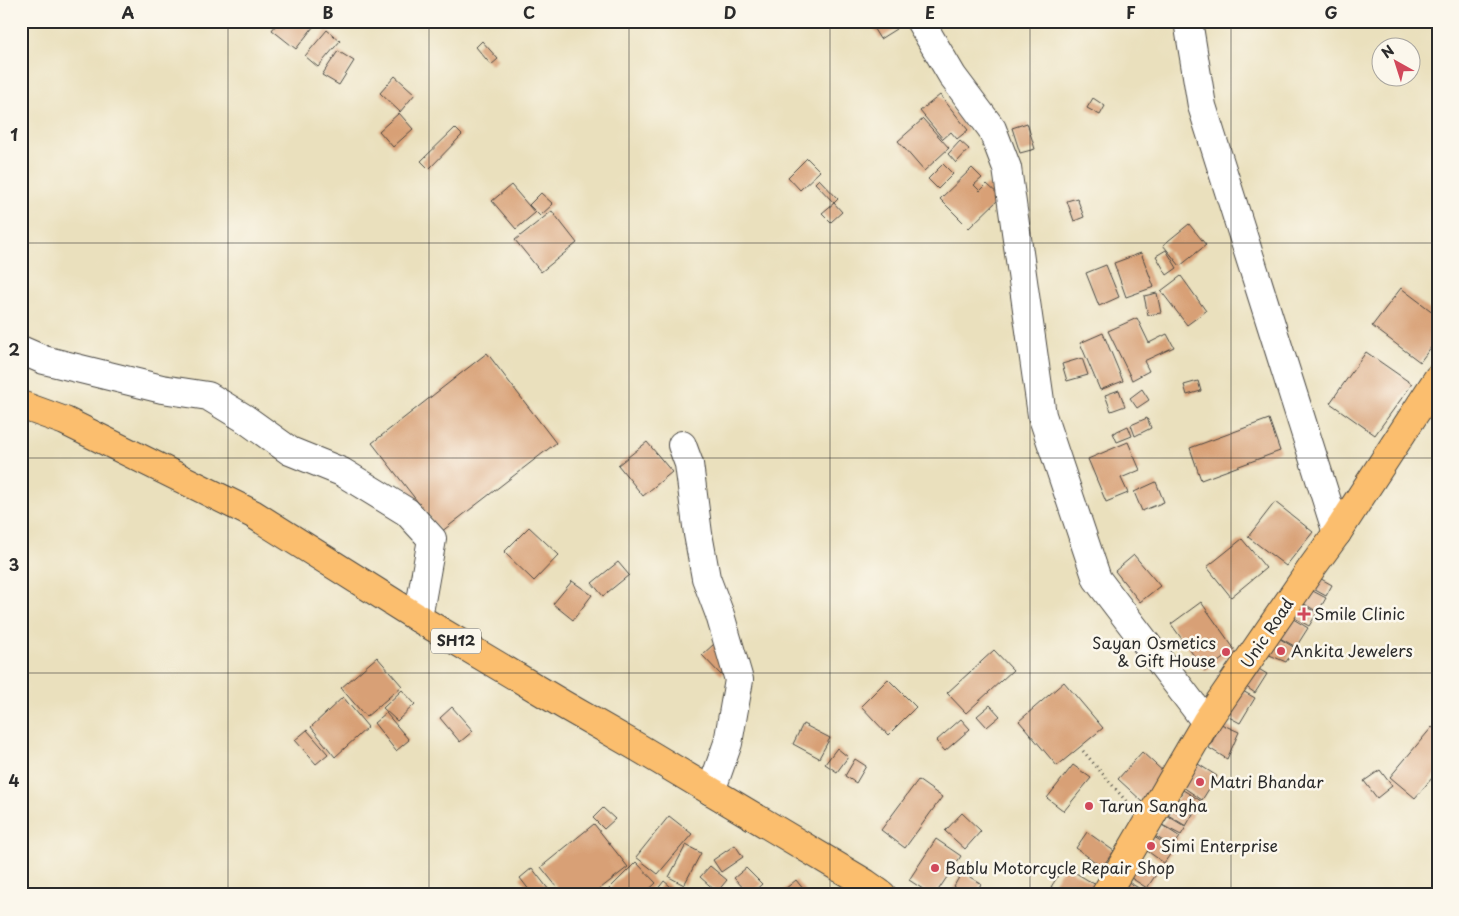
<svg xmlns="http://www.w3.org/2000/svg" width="1459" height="916" viewBox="0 0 1459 916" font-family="'Playpen Sans',sans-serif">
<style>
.building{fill:#d8a076}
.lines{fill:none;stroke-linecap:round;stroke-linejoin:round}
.minor-casing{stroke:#484641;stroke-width:30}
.major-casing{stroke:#484641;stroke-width:30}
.path{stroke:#484641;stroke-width:3;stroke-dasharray:1 4;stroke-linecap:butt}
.minor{stroke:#fff;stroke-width:28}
.major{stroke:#fbbe6e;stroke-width:28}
.grid{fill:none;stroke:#2b2b2b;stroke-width:1;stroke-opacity:0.55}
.poi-dot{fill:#d1495b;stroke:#fbf7ec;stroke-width:2}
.labels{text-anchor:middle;stroke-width:5;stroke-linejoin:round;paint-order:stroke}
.shield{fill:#fbf7ec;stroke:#696865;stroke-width:1}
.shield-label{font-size:15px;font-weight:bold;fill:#2b2b2b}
.poi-label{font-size:16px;fill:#2b2b2b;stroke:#fbf7ec;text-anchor:start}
.street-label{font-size:16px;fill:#2b2b2b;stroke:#fbf7ec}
.neatline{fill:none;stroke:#2b2b2b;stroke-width:2}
.grid-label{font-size:16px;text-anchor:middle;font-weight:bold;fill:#2b2b2b}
</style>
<rect width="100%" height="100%" fill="#fbf7ec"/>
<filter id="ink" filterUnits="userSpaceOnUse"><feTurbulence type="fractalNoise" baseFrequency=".02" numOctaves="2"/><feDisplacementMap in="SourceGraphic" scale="10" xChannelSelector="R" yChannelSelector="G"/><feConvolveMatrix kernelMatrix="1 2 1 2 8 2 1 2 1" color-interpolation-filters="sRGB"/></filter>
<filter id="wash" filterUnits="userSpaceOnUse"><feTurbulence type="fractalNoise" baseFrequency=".0096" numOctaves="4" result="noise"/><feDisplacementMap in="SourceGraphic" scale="20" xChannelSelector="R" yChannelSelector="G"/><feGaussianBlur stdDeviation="1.12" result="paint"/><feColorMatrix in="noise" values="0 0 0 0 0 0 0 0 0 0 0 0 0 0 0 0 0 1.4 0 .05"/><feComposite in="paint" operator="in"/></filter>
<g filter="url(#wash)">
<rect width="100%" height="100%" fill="#eae0bd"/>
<g id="blocks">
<g class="building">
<path d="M 279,21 L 316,21 L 317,22 L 296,49 L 272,30 Z"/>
<path d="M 869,21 L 892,21 L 896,29 L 880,39 Z"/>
<path d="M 327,30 L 340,41 L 318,67 L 305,56 Z"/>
<path d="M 482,41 L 498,59 L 491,65 L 476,47 Z"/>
<path d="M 338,51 L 354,61 L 339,85 L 322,75 Z"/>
<path d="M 395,76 L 415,94 L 400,112 L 380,93 Z"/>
<path d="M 940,95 L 968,130 L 957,139 L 951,132 L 943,139 L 920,111 Z"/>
<path d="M 1093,98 L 1105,106 L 1100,115 L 1087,108 Z"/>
<path d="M 399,113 L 413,129 L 393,147 L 379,131 Z"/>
<path d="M 923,119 L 949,148 L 924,171 L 898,141 Z"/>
<path d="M 1027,123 L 1035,149 L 1020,153 L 1012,128 Z"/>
<path d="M 455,128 L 462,135 L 429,169 L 421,161 Z"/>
<path d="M 960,141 L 969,149 L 956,163 L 948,154 Z"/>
<path d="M 807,158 L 820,171 L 800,190 L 788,177 Z"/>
<path d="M 943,164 L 953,174 L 938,189 L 928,179 Z"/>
<path d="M 972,168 L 982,178 L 974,185 L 980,191 L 987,184 L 1001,197 L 969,228 L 940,199 Z"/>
<path d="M 819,179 L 838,199 L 834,203 L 815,183 Z"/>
<path d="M 511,185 L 535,213 L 516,229 L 492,201 Z"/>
<path d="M 541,193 L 553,204 L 540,216 L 529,205 Z"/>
<path d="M 1077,198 L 1084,217 L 1074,221 L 1067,201 Z"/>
<path d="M 834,203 L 842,212 L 831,222 L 822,213 Z"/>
<path d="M 552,211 L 577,243 L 541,272 L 515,240 Z"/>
<path d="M 1189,224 L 1206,245 L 1180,266 L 1163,245 Z"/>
<path d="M 1166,250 L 1177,268 L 1167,275 L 1156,256 Z"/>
<path d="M 1141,253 L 1154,287 L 1126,297 L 1114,263 Z"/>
<path d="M 1106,265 L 1119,297 L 1099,306 L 1086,273 Z"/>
<path d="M 1181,276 L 1206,311 L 1187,325 L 1161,291 Z"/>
<path d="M 1401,288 L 1438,316 L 1438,338 L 1420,362 L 1372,326 Z"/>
<path d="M 1157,293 L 1161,313 L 1148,315 L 1144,296 Z"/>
<path d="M 1137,318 L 1149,343 L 1167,334 L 1174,347 L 1144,361 L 1149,371 L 1132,380 L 1108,331 Z"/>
<path d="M 1103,333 L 1123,381 L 1100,390 L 1080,343 Z"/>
<path d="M 1366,352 L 1412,384 L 1375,435 L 1330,403 Z"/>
<path d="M 487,353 L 556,443 L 441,532 L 372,443 Z"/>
<path d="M 1082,358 L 1088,375 L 1067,381 L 1062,364 Z"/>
<path d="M 1198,381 L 1201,391 L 1187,395 L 1184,385 Z"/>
<path d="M 1142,389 L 1149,400 L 1137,408 L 1130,398 Z"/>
<path d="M 1119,390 L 1125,406 L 1111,411 L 1105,395 Z"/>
<path d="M 1147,418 L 1151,428 L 1135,436 L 1131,425 Z"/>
<path d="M 1269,419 L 1280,451 L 1201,480 L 1190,448 Z"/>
<path d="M 1128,426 L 1132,436 L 1117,442 L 1113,433 Z"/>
<path d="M 647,442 L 672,472 L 643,496 L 618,465 Z"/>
<path d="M 1128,442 L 1140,470 L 1121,478 L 1128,493 L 1106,502 L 1088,459 Z"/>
<path d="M 1156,482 L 1164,502 L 1142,511 L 1134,492 Z"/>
<path d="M 1275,502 L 1313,532 L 1286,566 L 1248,537 Z"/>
<path d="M 529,527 L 559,555 L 534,581 L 504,552 Z"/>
<path d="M 1242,539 L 1266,568 L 1231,597 L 1207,567 Z"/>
<path d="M 1134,555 L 1160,586 L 1140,602 L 1115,571 Z"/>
<path d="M 618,562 L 629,575 L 603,596 L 592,583 Z"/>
<path d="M 1314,575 L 1332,585 L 1326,596 L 1308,586 Z"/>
<path d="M 572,581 L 592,595 L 573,620 L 553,604 Z"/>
<path d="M 1307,588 L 1326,598 L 1318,612 L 1299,601 Z"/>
<path d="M 1201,602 L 1235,650 L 1205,671 L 1171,624 Z"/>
<path d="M 1298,602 L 1317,613 L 1309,626 L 1291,616 Z"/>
<path d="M 1290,617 L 1308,628 L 1296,647 L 1278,637 Z"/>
<path d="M 1277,637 L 1295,648 L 1286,662 L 1267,654 Z"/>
<path d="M 714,644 L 732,665 L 721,675 L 702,655 Z"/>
<path d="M 994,650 L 1013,670 L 966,713 L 947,693 Z"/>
<path d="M 377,657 L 402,686 L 366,717 L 341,688 Z"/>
<path d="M 1257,668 L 1267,674 L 1255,693 L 1245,686 Z"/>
<path d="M 888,679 L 916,707 L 888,735 L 861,706 Z"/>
<path d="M 1064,682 L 1103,728 L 1057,766 L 1019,721 Z"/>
<path d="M 402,690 L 415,704 L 397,721 L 383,708 Z"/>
<path d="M 1241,690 L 1255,698 L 1240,723 L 1227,716 Z"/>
<path d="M 343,697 L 368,727 L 335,757 L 311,727 Z"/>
<path d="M 990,705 L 1000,716 L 987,727 L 977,716 Z"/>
<path d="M 452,707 L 473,731 L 460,742 L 440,718 Z"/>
<path d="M 386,713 L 409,740 L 396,751 L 374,723 Z"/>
<path d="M 961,719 L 970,729 L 945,751 L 936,741 Z"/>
<path d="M 803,724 L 830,738 L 819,758 L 793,744 Z"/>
<path d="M 1221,724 L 1239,732 L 1227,759 L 1209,748 Z"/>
<path d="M 1432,727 L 1438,732 L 1438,771 L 1415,798 L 1390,777 Z"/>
<path d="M 307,730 L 328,754 L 316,764 L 295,740 Z"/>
<path d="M 837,748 L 848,757 L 837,772 L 825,764 Z"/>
<path d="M 1142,752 L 1167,775 L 1143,802 L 1118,779 Z"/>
<path d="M 855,759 L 866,766 L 856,783 L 845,776 Z"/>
<path d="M 1198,764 L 1217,776 L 1202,800 L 1183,787 Z"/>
<path d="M 1073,765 L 1091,778 L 1064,811 L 1047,798 Z"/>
<path d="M 1380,770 L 1392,786 L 1377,798 L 1364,781 Z"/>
<path d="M 918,780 L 942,797 L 905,848 L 881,830 Z"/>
<path d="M 1183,790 L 1201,801 L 1194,813 L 1176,802 Z"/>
<path d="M 1175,803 L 1193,814 L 1186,826 L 1168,815 Z"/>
<path d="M 603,808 L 615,819 L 604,829 L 593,818 Z"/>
<path d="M 962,813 L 981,831 L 965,849 L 945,831 Z"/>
<path d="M 669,816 L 692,834 L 658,874 L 636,857 Z"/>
<path d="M 1168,816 L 1186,827 L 1181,835 L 1162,825 Z"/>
<path d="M 594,824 L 628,867 L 592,895 L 547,895 L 557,887 L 541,867 Z"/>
<path d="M 1162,825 L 1180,837 L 1173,847 L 1155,836 Z"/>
<path d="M 1087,832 L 1114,851 L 1102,867 L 1076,848 Z"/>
<path d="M 1154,837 L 1174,849 L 1164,863 L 1146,850 Z"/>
<path d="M 936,839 L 961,856 L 935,895 L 932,895 L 909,880 Z"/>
<path d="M 686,845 L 701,853 L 684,885 L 669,877 Z"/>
<path d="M 735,845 L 743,857 L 721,872 L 713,860 Z"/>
<path d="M 1138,861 L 1157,873 L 1147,888 L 1128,876 Z"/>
<path d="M 636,862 L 656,883 L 643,895 L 612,895 L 608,890 Z"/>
<path d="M 710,866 L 727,880 L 717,892 L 700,877 Z"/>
<path d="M 1064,866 L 1096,885 L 1090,895 L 1063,895 L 1051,887 Z"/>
<path d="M 532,868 L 549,890 L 543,895 L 533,895 L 520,878 Z"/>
<path d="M 746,868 L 762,884 L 750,895 L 734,878 Z"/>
<path d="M 962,872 L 981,884 L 975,895 L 949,895 Z"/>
<path d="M 796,880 L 808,895 L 780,895 L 779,894 Z"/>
<path d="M 1125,880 L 1147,893 L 1146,895 L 1116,895 Z"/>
<path d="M 664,881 L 681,895 L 653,895 Z"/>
</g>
</g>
</g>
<g filter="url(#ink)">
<use href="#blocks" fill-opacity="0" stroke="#484641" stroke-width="1"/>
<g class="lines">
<g class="minor-casing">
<g id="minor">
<path d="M 920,21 L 953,77 L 992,129 L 1007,168 L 1042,415 L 1097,579 L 1206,722"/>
<path d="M 1188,21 L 1202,106 L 1337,533"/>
<path d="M 21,350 L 44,360 L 162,389 L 208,396 L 244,418 L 290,451 L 342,472 L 407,512 L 432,539 L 418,618"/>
<path d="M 682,445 L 689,464 L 698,534 L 706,578 L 720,615 L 739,680 L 728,743 L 711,791"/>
</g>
</g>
<g class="major-casing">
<g id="major">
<path d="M 21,405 L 65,421 L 253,514 L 418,618 L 564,705 L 639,748 L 865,883 L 882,895"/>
<path d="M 1105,895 L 1206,722 L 1313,566 L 1337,533 L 1438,378"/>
</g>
</g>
<path class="path" d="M 1083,751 L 1126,801"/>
<use href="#minor" class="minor"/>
<use href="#major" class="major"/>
</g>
</g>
<path class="grid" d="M 228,21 L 228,895M 429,21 L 429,895M 629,21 L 629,895M 830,21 L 830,895M 1030,21 L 1030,895M 1231,21 L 1231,895M 21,243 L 1438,243M 21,458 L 1438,458M 21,673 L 1438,673"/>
<g class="poi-dot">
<path d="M1301.5 606.5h5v5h5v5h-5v5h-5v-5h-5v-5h5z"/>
<circle cx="1281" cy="651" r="5"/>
<circle cx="1226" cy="652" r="5"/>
<circle cx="1200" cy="782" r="5"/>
<circle cx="1089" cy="806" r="5"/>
<circle cx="1151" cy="846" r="5"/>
<circle cx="935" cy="868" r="5"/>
</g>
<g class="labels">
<rect class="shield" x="431" y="628.5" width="50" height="25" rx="4"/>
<g class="shield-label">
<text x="456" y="646">SH12</text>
</g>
<g class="poi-label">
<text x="1314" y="620">Smile Clinic</text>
<text x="1216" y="649" text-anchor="end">Sayan Osmetics<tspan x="1216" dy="18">&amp; Gift House</tspan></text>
<text x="1291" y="657">Ankita Jewelers</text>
<text x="1210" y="788">Matri Bhandar</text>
<text x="1099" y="812">Tarun Sangha</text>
<text x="1161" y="852">Simi Enterprise</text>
<text x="945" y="874">Bablu Motorcycle Repair Shop</text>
</g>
<g class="street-label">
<text transform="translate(1267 633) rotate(-56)" y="6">Unic Road</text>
</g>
</g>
<rect width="1459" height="916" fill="none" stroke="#fbf7ec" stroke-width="55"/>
<g transform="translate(1396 62) rotate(321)"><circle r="24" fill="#fbf7ec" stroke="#a8a59f"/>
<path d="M0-4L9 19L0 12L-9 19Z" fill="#d1495b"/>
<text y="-8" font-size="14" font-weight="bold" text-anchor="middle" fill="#2b2b2b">N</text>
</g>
<rect x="28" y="28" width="1404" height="860" class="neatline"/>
<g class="grid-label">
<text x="128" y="19">A</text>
<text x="328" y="19">B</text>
<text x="529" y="19">C</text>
<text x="730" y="19">D</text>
<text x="930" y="19">E</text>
<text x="1131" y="19">F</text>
<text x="1331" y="19">G</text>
<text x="14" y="141">1</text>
<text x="14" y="356">2</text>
<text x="14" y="571">3</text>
<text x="14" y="787">4</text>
</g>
</svg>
